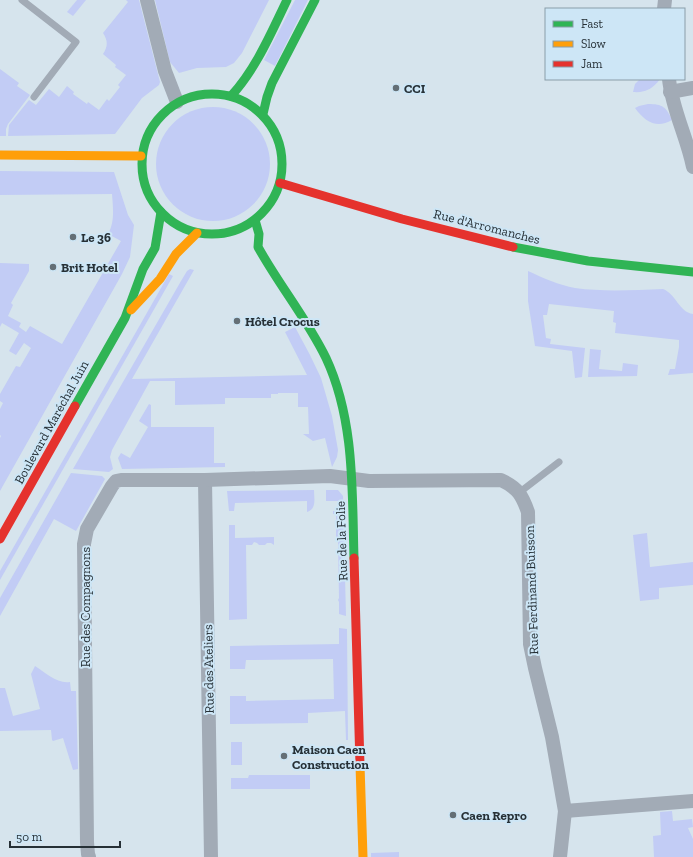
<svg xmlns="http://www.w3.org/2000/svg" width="693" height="857" viewBox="0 0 693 857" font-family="'Zilla Slab',serif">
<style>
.green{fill:#c2ccf5}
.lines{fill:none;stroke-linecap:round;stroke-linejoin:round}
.lane{stroke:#a2abb6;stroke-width:7}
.street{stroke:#a2abb6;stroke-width:14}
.fast{stroke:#30b455;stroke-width:9}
.slow{stroke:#ff9f0a;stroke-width:9}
.jam{stroke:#e5322d;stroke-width:9}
.poi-dot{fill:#646f76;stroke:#cde6f6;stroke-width:1.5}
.labels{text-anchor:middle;stroke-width:4;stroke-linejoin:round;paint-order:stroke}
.poi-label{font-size:13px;font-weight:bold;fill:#263036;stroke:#cde6f6;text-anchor:start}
.street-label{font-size:13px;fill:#263036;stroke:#cde6f6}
</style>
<rect width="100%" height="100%" fill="#d6e4ed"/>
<g class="green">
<path d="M 77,0 L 86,0 L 73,16 L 67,12 Z"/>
<path d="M 126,0 L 139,0 L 160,82 L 159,85 L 142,98 L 115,134 L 8,136 L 9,125 L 29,100 L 36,105 L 49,89 L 59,97 L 67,86 L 74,92 L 73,94 L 87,104 L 88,102 L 99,110 L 107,99 L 109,101 L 120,87 L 118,85 L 126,75 L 115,67 L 116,65 L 103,54 C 108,46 108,41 103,33 L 128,2 Z"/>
<path d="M 155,0 L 269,0 L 242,53 L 234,63 L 226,67 L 197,68 L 179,73 L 170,62 Z"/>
<path d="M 295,0 L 308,0 L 275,66 L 264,60 Z"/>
<path d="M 0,69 L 19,83 L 17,86 L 30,95 L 8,124 L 6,129 L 6,136 L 0,136 Z"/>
<path d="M 640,79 L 660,79 C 653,89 645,93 633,92 L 635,84 Z"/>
<path d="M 648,104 C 663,104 666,107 672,120 C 657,129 645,122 635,108 L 639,106 Z"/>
<circle cx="213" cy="164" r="57"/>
<path d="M 0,171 L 114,172 L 128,215 L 134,225 L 130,257 L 122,274 L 0,491 L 0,438 L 1,436 L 0,435 L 0,409 L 3,403 L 0,401 L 0,394 L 16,366 L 20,367 L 31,348 L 24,343 L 16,355 L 9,351 L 19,333 L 2,323 L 0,327 L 0,263 L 29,264 L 29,271 L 11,303 L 13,305 L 8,316 L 21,323 L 19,327 L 26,332 L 30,326 L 62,344 L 121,241 L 108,234 C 115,222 113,208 112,194 L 0,195 Z"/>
<path d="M 190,269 L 194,270 L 132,379 L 307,375 L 285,332 L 295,327 L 310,355 L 321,378 L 332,416 L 338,450 L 337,457 L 332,467 L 325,438 L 313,441 L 303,434 L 309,434 L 308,407 L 298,407 L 298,393 L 278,393 L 278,394 L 271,394 L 271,398 L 225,398 L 225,404 L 175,405 L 175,381 L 150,381 L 112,450 L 110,457 L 113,469 L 109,472 L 73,469 L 181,281 L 187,271 Z"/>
<path d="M 528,271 C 543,278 559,285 575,288 C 604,292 634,290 663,289 C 676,294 679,312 693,314 L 693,373 L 668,375 L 670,369 L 675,369 L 679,347 L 679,340 L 615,333 L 616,323 L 613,322 L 614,311 L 549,304 L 547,315 L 543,315 L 546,338 L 551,339 L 550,344 L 585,348 L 582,377 L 575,378 L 572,351 L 535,346 L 528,301 Z"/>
<path d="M 169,274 L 173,276 L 0,580 L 0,571 Z"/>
<path d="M 590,349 L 601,350 L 599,369 L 622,371 L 623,363 L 638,365 L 637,376 L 588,377 Z"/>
<path d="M 149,404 L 151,405 L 151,427 L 214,427 L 214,463 L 225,463 L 225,467 L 122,469 L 118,458 L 121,453 L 130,458 L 148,427 L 139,421 Z"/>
<path d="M 71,473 L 102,476 L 105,479 L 76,531 L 54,519 L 0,616 L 0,598 Z"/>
<path d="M 314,490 C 314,498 317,509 307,512 L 307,501 L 235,503 L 234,511 L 229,511 L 227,491 Z"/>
<path d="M 326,490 L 338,490 L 343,496 L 346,616 L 339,614 L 339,602 L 338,600 L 339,598 L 338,539 L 336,539 L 336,514 L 333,514 L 333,511 L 338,511 L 338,501 L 326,501 Z"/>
<path d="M 229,525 L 235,525 L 235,538 L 274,537 L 274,545 L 271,543 L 267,543 L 265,545 L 259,545 L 257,543 L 254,542 L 252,545 L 246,545 L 247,619 L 229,620 Z"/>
<path d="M 647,533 L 650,567 L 693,562 L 693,585 L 659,588 L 659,599 L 640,601 L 633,535 Z"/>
<path d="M 339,628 L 347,629 L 348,740 L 346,740 L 345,711 L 308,713 L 308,723 L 230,724 L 230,696 L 246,696 L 246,701 L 334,699 L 333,659 L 246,660 L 245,669 L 230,669 L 230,646 L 339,644 Z"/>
<path d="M 35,666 C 46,673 57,684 70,682 L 71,691 L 76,691 L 78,769 L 73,770 L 63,738 L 53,741 L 52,740 L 51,730 L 0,731 L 0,688 L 5,688 L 13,716 L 40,709 L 31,674 Z"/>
<rect x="231" y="742" width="11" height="23"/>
<path d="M 249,775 L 310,775 L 310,789 L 231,789 L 231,778 L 248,778 Z"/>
<path d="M 672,811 L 673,821 L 692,819 L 693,827 L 688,828 L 693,839 L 693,857 L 654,857 L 653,836 L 661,835 L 660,812 Z"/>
<path d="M 399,852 L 399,857 L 371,857 L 371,853 Z"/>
</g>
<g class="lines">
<g class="lane">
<path d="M 22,0 L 76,42 L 34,97"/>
<path d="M 520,492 L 559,462"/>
</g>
<g class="street">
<path d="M 147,0 L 165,71 L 177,102"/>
<path d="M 664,9 L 665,0"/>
<path d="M 669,79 C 672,109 687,137 693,167"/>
<path d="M 670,92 L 693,88"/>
<path d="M 205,480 L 211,857"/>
<path d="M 565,811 L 693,801"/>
<path d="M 89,857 L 88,854 L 87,842 L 84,544 L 87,529 L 112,486 L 116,481 L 121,480 L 205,480 L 330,476 L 369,481 L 501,480 C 518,488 522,495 528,512 L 530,644 L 535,668 L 552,737 L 565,811 L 560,857"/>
</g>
<g class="fast">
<circle cx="212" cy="164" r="70"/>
<path d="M 231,96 C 256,69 271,33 287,0"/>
<path d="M 263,114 L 267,97 L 272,83 L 315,0"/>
<path d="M 255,220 L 259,234 L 258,247 C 279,285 307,319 326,358 C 355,420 352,492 354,558"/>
<path d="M 513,247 L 588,261 L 693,272"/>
<path d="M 75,406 L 125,318 L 143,269 L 155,248 L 161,212"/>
</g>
<g class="slow">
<path d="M 0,155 L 141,156"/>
<path d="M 131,310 L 160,279 L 176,254 L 197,233"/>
<path d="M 360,765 L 363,857"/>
</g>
<g class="jam">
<path d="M 280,183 L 402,219 L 513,247"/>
<path d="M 0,539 L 75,406"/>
<path d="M 354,558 L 360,765"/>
</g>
</g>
<g class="poi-dot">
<circle cx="396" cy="88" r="4"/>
<circle cx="73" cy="237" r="4"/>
<circle cx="53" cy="267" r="4"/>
<circle cx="237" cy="321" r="4"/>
<circle cx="284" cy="756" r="4"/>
<circle cx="453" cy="815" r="4"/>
</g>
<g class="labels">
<g class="poi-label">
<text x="404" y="93">CCI</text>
<text x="81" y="242">Le 36</text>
<text x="61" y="272">Brit Hotel</text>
<text x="245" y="326">Hôtel Crocus</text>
<text x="292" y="754">Maison Caen<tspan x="292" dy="15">Construction</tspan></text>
<text x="461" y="820">Caen Repro</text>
</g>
<g class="street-label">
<text transform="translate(487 226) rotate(14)" y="5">Rue d'Arromanches</text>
<text transform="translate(51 422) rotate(-61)" y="5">Boulevard Maréchal Juin</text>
<text transform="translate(341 541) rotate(-92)" y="5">Rue de la Folie</text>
<text transform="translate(531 590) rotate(-92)" y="5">Rue Ferdinand Buisson</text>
<text transform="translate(85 607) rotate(-90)" y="5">Rue des Compagnons</text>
<text transform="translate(208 669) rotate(-91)" y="5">Rue des Ateliers</text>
</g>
</g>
<rect x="545" y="8" width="140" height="72" fill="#cde6f6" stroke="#8a9da9"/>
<rect x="553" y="21" width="20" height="6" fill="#30b455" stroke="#8a9da9"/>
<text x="581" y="28" font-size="12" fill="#263036">Fast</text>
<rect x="553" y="41" width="20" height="6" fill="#ff9f0a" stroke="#8a9da9"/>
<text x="581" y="48" font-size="12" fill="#263036">Slow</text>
<rect x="553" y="61" width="20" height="6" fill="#e5322d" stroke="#8a9da9"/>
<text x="581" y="68" font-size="12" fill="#263036">Jam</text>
<path d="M10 841v6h110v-6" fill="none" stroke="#263036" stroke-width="2"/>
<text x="16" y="841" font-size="12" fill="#263036" stroke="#cde6f6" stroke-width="3" paint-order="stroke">50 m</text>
</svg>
